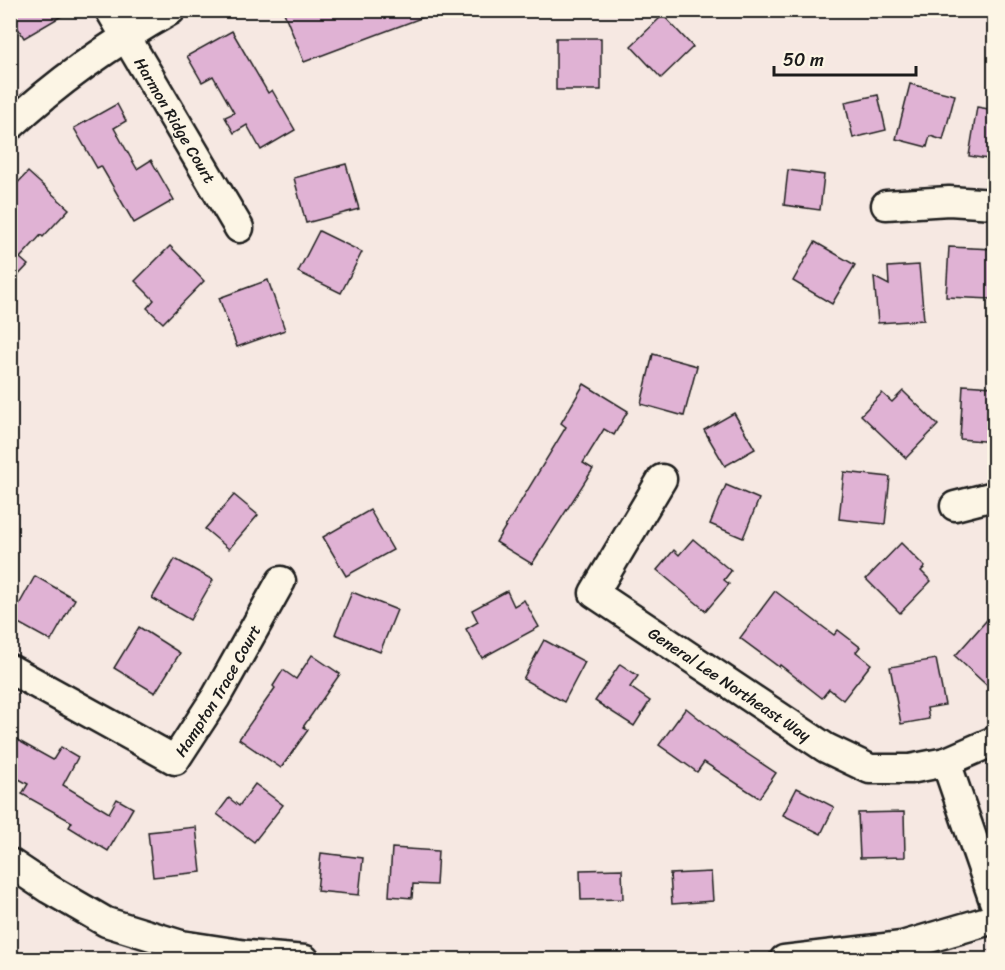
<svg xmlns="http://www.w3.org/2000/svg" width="1005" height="970" viewBox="0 0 1005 970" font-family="Sriracha,sans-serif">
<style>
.building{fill:#e0b2d4;stroke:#1c1c1c;stroke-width:1.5}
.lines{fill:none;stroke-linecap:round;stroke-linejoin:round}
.minor-casing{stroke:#1c1c1c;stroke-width:33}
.minor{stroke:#fcf5e5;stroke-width:28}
.labels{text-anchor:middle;stroke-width:4.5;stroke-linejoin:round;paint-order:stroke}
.street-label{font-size:16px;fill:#1c1c1c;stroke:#fcf5e5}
</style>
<rect width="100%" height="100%" fill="#f6e8e2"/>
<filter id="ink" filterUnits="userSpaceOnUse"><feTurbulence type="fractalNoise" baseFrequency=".0167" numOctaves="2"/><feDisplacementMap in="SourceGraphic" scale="12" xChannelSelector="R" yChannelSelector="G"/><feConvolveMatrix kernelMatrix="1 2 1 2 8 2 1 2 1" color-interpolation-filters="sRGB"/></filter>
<g filter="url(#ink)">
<g class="building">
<path d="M 10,10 L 72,10 L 24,38 L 10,15 Z"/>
<path d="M 283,10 L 437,10 L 437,12 L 304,62 Z"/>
<path d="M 663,15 L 693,47 L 661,78 L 631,46 Z"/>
<path d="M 232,31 L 268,93 L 272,90 L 295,130 L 261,150 L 247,125 L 234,133 L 225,117 L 234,113 L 213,76 L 202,82 L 187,56 Z"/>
<rect x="556" y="38" width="45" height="52"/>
<path d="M 910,84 L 955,95 L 943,140 L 930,136 L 927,147 L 896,139 Z"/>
<path d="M 878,95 L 886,130 L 853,138 L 845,102 Z"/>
<path d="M 117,104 L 126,121 L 114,128 L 137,169 L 151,160 L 174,200 L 134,223 L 101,166 L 97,168 L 74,128 Z"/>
<path d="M 977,107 L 994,110 L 994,160 L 969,156 Z"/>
<path d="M 346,164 L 359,209 L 306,223 L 294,178 Z"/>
<path d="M 788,170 L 824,175 L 820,210 L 784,205 Z"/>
<path d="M 28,172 L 69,209 L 43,237 L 41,235 L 20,258 L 28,265 L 10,284 L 10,191 Z"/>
<path d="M 319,231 L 362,252 L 341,293 L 298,272 Z"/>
<path d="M 815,242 L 855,265 L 832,304 L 793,281 Z"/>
<path d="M 170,246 L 204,281 L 163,323 L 147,308 L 154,300 L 135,281 Z"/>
<path d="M 949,247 L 994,249 L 992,299 L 946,297 Z"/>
<path d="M 919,265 L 924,320 L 878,323 L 874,277 L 889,285 L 888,267 Z"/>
<path d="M 268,280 L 285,330 L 237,347 L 219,298 Z"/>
<path d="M 653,354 L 697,366 L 684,416 L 641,404 Z"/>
<path d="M 584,384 L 628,411 L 614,435 L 604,429 L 583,463 L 593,469 L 532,564 L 496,542 L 566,427 L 561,423 Z"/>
<path d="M 963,385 L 994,387 L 994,442 L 960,439 Z"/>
<path d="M 903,391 L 938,425 L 906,458 L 861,415 L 882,393 L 892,402 Z"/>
<path d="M 734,413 L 755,449 L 725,466 L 704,430 Z"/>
<path d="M 844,472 L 890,477 L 885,524 L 839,519 Z"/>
<path d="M 726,485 L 759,499 L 743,538 L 710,524 Z"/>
<path d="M 234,495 L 258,515 L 229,549 L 205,529 Z"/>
<path d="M 370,510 L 393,550 L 346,576 L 323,537 Z"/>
<path d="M 693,539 L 731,571 L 724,580 L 729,584 L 706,611 L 657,570 L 674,550 L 679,555 Z"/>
<path d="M 901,543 L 925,567 L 921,571 L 931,581 L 900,613 L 866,579 Z"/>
<path d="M 175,559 L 213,580 L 190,620 L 152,598 Z"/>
<path d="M 35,576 L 75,599 L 51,641 L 11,619 Z"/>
<path d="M 507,591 L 514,606 L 524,600 L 539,627 L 482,658 L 466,629 L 478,622 L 472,610 Z"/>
<path d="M 775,591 L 834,635 L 838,630 L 860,647 L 856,652 L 871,664 L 843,700 L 829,689 L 822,698 L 780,665 L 779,667 L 740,638 Z"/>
<path d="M 352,592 L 397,610 L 380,652 L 335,634 Z"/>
<path d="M 994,612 L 994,692 L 955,656 Z"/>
<path d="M 139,627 L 180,653 L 155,693 L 114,668 Z"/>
<path d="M 544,640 L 585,662 L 564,702 L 523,679 Z"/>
<path d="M 312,655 L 340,674 L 303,727 L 308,730 L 281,768 L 239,739 L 275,688 L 273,686 L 283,670 L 296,679 Z"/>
<path d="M 936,659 L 945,705 L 927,708 L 929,719 L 901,724 L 890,667 Z"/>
<path d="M 620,664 L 638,676 L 630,687 L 650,701 L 634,726 L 595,701 Z"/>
<path d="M 686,708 L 722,737 L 776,773 L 759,798 L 704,762 L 697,772 L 659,745 Z"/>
<path d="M 10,736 L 53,760 L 61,747 L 78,757 L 63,785 L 109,813 L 117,799 L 133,808 L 108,851 L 69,827 L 72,822 L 22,794 L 28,784 L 10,774 Z"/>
<path d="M 255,784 L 283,805 L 254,842 L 217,814 L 229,798 L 239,806 Z"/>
<path d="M 797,788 L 834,807 L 821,834 L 783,815 Z"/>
<path d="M 904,812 L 905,857 L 860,858 L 858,813 Z"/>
<path d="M 196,827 L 201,872 L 153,877 L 148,832 Z"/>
<path d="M 392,848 L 438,851 L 436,885 L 413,884 L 412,898 L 389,896 Z"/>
<path d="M 321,853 L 363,858 L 359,895 L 317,891 Z"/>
<path d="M 622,869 L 623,899 L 581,900 L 580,870 Z"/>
<path d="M 711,872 L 713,901 L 672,904 L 670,874 Z"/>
</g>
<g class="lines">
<g class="minor-casing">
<g id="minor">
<path id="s1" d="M 110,10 L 239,228"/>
<path d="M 10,126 C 58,81 114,42 171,10"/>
<path d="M 886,205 L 949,201 L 994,204"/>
<path id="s2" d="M 662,479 L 594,593 L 826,748 L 870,769 L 910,769 L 946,762 L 994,741"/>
<path d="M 955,506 L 994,496"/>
<path id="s3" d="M 10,669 L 175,760 L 216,697 L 281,581"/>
<path d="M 946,762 L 994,901"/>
<path d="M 10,863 L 49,889 L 106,922 L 181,945 L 247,955 L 305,960"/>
<path d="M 784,960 L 902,946 L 994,919"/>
</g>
</g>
<use href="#minor" class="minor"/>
</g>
</g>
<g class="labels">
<g class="street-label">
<text dy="6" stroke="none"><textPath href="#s1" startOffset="128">Harmon Ridge Court</textPath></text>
<text dy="6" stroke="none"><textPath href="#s2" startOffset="296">General Lee Northeast Way</textPath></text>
<text dy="6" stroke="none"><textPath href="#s3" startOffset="270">Hampton Trace Court</textPath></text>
</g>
</g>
<rect width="1005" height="970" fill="none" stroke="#fcf5e5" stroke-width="36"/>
<rect x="18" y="18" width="969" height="934" fill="none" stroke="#1c1c1c" stroke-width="2" filter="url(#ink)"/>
<path d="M774 66v9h142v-9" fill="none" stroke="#1c1c1c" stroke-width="3"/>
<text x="783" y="66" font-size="18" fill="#1c1c1c" stroke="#fcf5e5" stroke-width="4.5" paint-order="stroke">50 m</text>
</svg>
